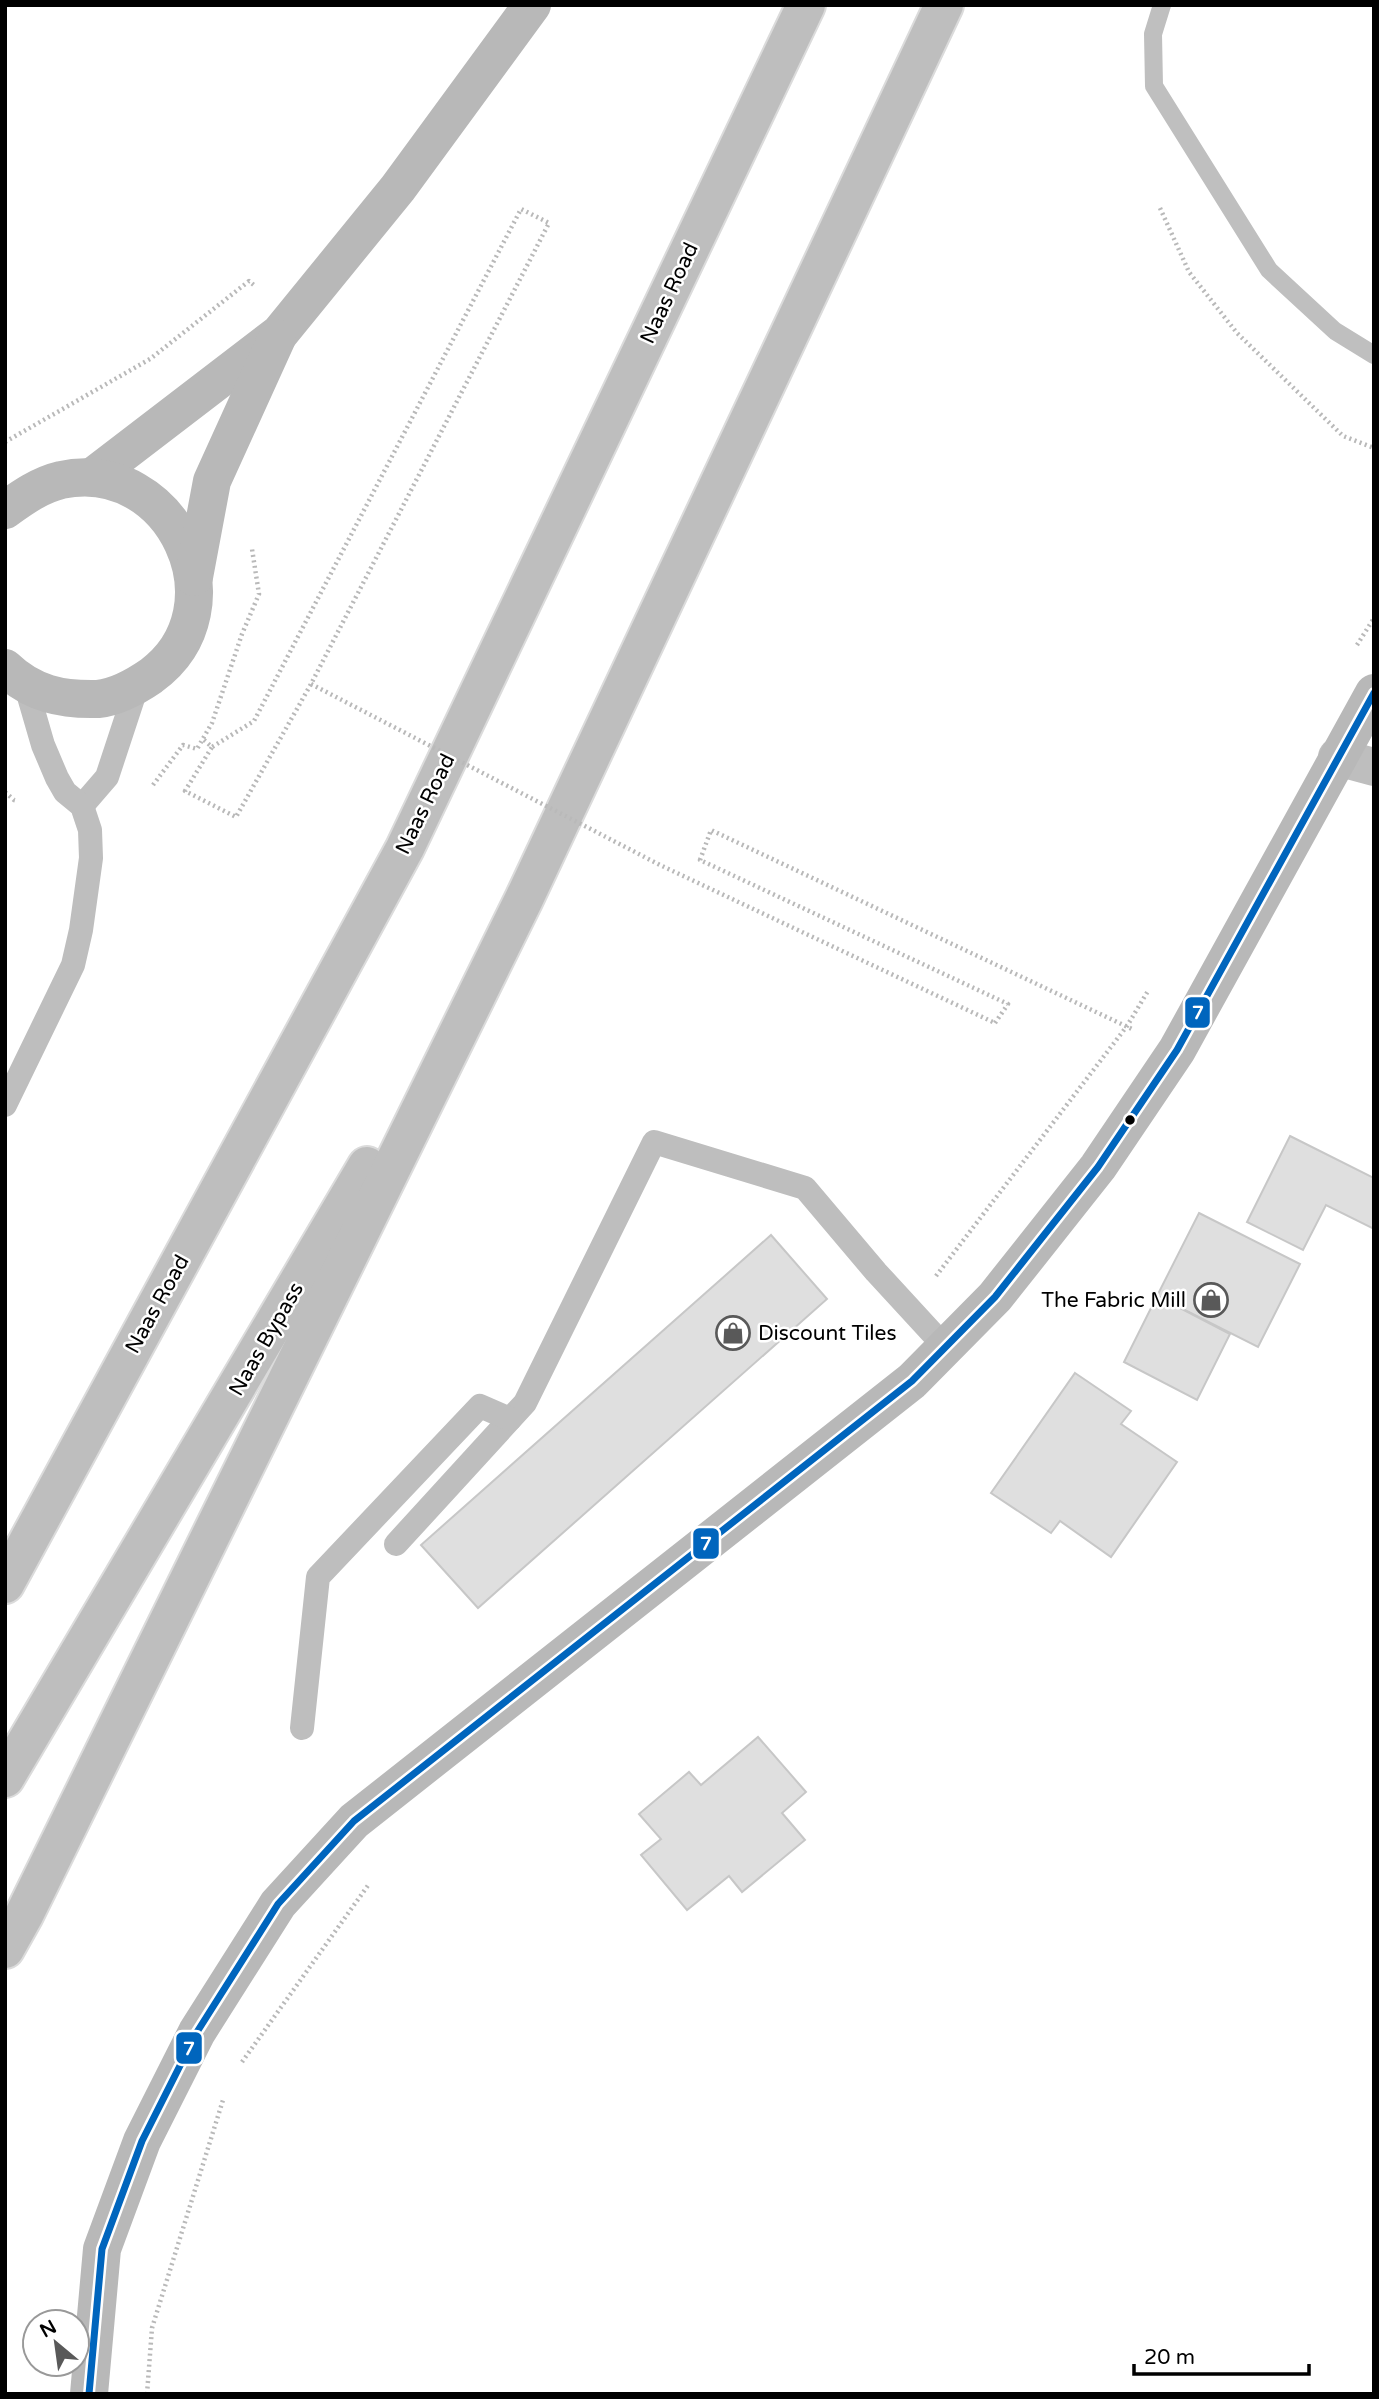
<svg xmlns="http://www.w3.org/2000/svg" width="1379" height="2399" viewBox="0 0 1379 2399" font-family="'Varela Round',sans-serif">
<style>
.lines{fill:none;stroke-linecap:round;stroke-linejoin:round}
.stream{stroke:#bfbfbf;stroke-width:18}
.building{fill:#dfdfdf;stroke:#c7c7c7;stroke-width:2}
.highway-casing{stroke:#dbdbdb;stroke-width:42}
.path{stroke:#b9b9b9;stroke-width:4.5;stroke-dasharray:2 3.5;stroke-linecap:butt}
.lane{stroke:#bebebe;stroke-width:24}
.street{stroke:#bebebe;stroke-width:38}
.secondary{stroke:#b8b8b8;stroke-width:38}
.highway{stroke:#bebebe;stroke-width:38}
.path-bridge{stroke:#b9b9b9;stroke-width:4.5;stroke-dasharray:2 3.5;stroke-linecap:butt}
.bus-1-casing{stroke:#fff;stroke-width:12}
.bus-1{stroke:#0065bd;stroke-width:7}
.bus-dot{fill:#000;stroke:#fff;stroke-width:2.5}
.labels{text-anchor:middle;stroke-width:5;stroke-linejoin:round;paint-order:stroke}
.street-label{font-size:21px;fill:#000;stroke:#fff}
.poi-label{font-size:21px;fill:#000;stroke:#fff;text-anchor:end}
.line-badge{stroke:#fff;stroke-width:2.5}
.badge-label{font-size:19px;text-anchor:middle;font-weight:bold;fill:#fff}
</style>
<rect width="100%" height="100%" fill="#fff"/>
<g class="lines">
<path class="stream" d="M 1162,5 L 1153,34 L 1154,86 L 1269,270 L 1335,331 L 1374,355"/>
</g>
<g class="building">
<path d="M 1290,1136 L 1374,1178 L 1374,1229 L 1326,1205 L 1303,1250 L 1247,1222 Z"/>
<path d="M 1199,1213 L 1300,1264 L 1258,1347 L 1157,1296 Z"/>
<path d="M 771,1235 L 827,1299 L 478,1608 L 421,1545 Z"/>
<path d="M 1157,1296 L 1230,1334 L 1197,1400 L 1124,1362 Z"/>
<path d="M 1075,1373 L 1131,1411 L 1121,1424 L 1177,1462 L 1111,1557 L 1060,1521 L 1051,1533 L 991,1493 Z"/>
<path d="M 758,1737 L 806,1792 L 782,1813 L 805,1840 L 742,1892 L 729,1876 L 687,1910 L 641,1855 L 661,1839 L 639,1814 L 689,1772 L 701,1785 Z"/>
</g>
<g class="lines">
<g class="highway-casing">
<g id="highway">
<path d="M 5,1584 L 405,848 L 806,5"/>
<path d="M 5,1778 L 367,1166"/>
<path d="M 5,1949 L 24,1915 L 524,899 L 944,5"/>
</g>
</g>
<g class="path">
<path d="M 1160,208 L 1189,272 L 1237,333 L 1343,436 L 1374,448"/>
<path d="M 5,442 L 150,359 L 249,281 L 255,286"/>
<path d="M 1357,645 L 1374,618"/>
<path d="M 204,740 L 212,747 L 254,721 L 521,209 L 549,223 L 311,684 L 236,817 L 185,791 L 212,747"/>
<path d="M 153,785 L 183,745 L 197,749 L 212,723 L 242,634 L 259,594 L 252,549"/>
<path d="M 5,792 L 14,800 L 18,801"/>
<path d="M 995,1023 L 1008,1004 L 700,860 L 711,830 L 1132,1029"/>
<path d="M 936,1276 L 1127,1026 L 1148,991"/>
<path d="M 242,2062 L 369,1884"/>
<path d="M 147,2394 L 152,2328 L 223,2100"/>
</g>
<g class="lane">
<path d="M 82,806 L 107,777 L 137,686"/>
<path d="M 5,1105 L 73,965 L 81,930 L 91,858 L 90,830 L 82,806 L 65,792 L 57,778 L 43,745 L 25,683"/>
<path d="M 396,1544 L 525,1403 L 654,1142 L 805,1188 L 876,1272 L 945,1347"/>
<path d="M 302,1728 L 318,1577 L 480,1406 L 510,1419"/>
</g>
<path class="street" d="M 1337,757 L 1374,767"/>
<g class="secondary">
<path d="M 92,477 L 280,333 L 398,188 L 532,5"/>
<path d="M 5,510 C 23,497 40,485 61,480 C 173,456 244,608 151,676 C 135,687 117,697 98,699 C 62,700 32,694 5,668"/>
<path d="M 194,577 L 212,481 L 277,338"/>
<path d="M 89,2394 L 102,2249 L 142,2141 L 197,2032 L 278,1904 L 354,1821 L 912,1381 L 995,1297 L 1098,1167 L 1177,1050 L 1374,693"/>
</g>
<use href="#highway" class="highway"/>
<path class="path-bridge" d="M 311,684 L 660,865 L 995,1023"/>
<g class="bus-1-casing">
<path id="bus-1" d="M 89,2394 L 102,2249 L 142,2141 L 197,2032 L 278,1904 L 354,1821 L 912,1381 L 995,1297 L 1098,1167 L 1177,1050 L 1374,693"/>
</g>
<use href="#bus-1" class="bus-1"/>
</g>
<defs>
<g id="shop-ring" transform="scale(1.75)"><circle r="9.5" fill="#fff" stroke="#595959" stroke-width="1.5"/><path d="M-5-2.5h2.3a2.7 3.5 0 0 1 5.4 0H5L5.5 6h-11ZM-1.5-2.5h3a1.5 2.3 0 0 0-3 0Z" fill="#595959"/></g>
</defs>
<g fill-rule="evenodd">
<use href="#shop-ring" x="1211" y="1300"/>
<use href="#shop-ring" x="733" y="1333"/>
</g>
<circle class="bus-dot" cx="1130" cy="1120" r="6"/>
<g class="labels">
<g class="street-label">
<text transform="translate(669 293) rotate(-65)" y="7">Naas Road</text>
<text transform="translate(425 804) rotate(-64)" y="7">Naas Road</text>
<text transform="translate(157 1304) rotate(-61)" y="7">Naas Road</text>
<text transform="translate(266 1339) rotate(-60)" y="7">Naas Bypass</text>
</g>
<g class="poi-label">
<text x="1186" y="1307">The Fabric Mill</text>
<text x="758" y="1340" text-anchor="start">Discount Tiles</text>
</g>
</g>
<g class="line-badge">
<rect x="1184" y="996" width="27" height="33" rx="7" fill="#0065bd"/>
<rect x="692" y="1527" width="28" height="33" rx="7" fill="#0065bd"/>
<rect x="175" y="2031" width="28" height="34" rx="7" fill="#0065bd"/>
</g>
<g class="badge-label">
<text x="1198" y="1019">7</text>
<text x="706" y="1550">7</text>
<text x="189" y="2055">7</text>
</g>
<rect width="1379" height="2399" fill="none" stroke="#000000" stroke-width="14"/>
<g transform="translate(56 2343) rotate(331)"><circle r="33" fill="#ffffff" stroke="#999999" stroke-width="2"/>
<path d="M0-5L12 26L0 18L-12 26Z" fill="#595959"/>
<text y="-10" font-size="19" font-weight="bold" text-anchor="middle" fill="#000000">N</text>
</g>
<path d="M1134 2364v10h175v-10" fill="none" stroke="#000000" stroke-width="3.5"/>
<text x="1144" y="2364" font-size="21" fill="#000000" stroke="#ffffff" stroke-width="5" paint-order="stroke">20 m</text>
</svg>
